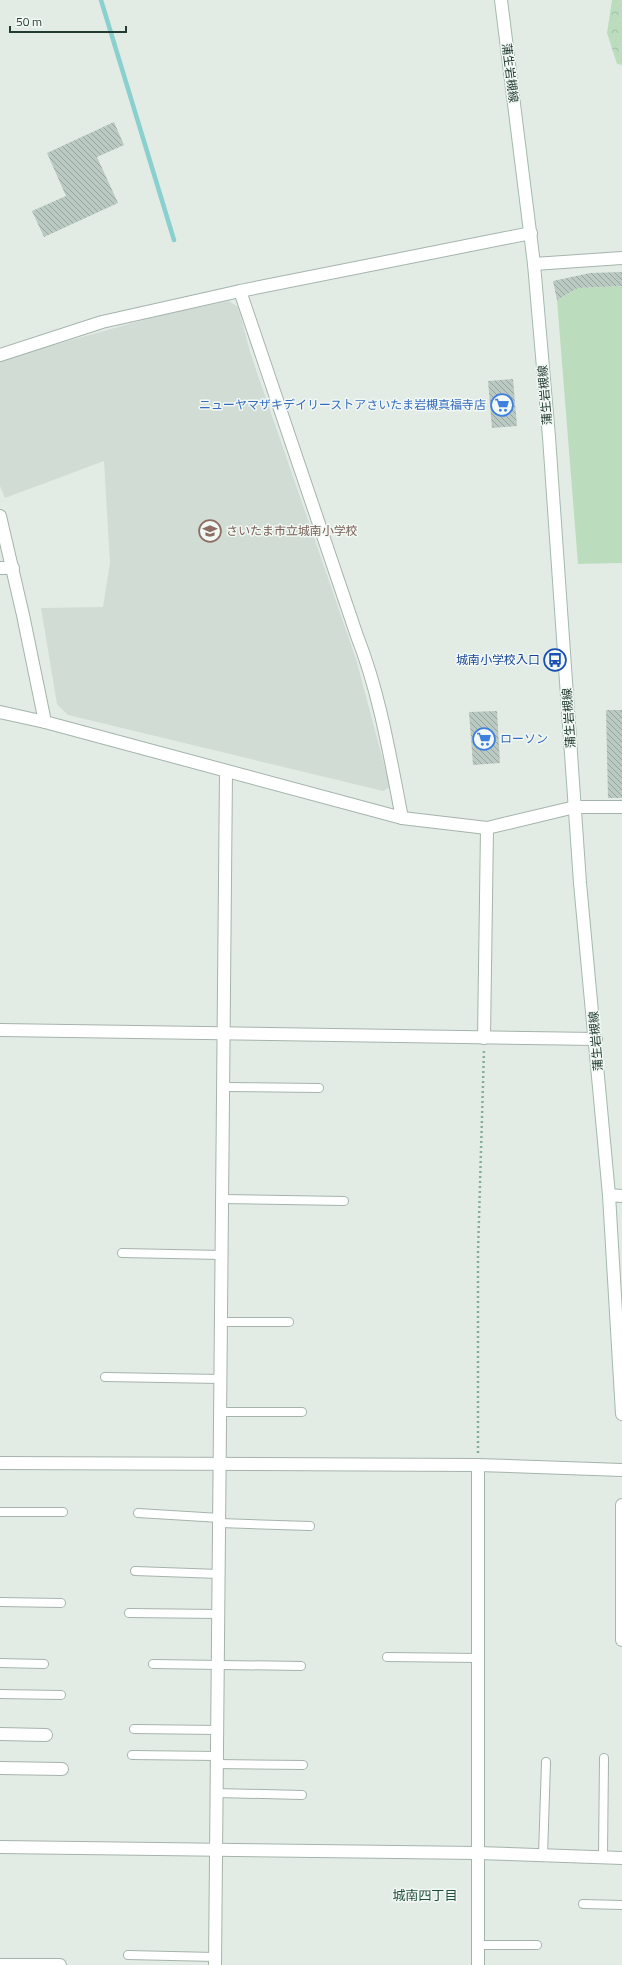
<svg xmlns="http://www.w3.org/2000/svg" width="622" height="1965" viewBox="0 0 622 1965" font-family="'Titillium Web','Noto Sans JP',sans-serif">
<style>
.built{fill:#d0dcd4}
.forest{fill:url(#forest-crowns)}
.pitch{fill:#bbddbe}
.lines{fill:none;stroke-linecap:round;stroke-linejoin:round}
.stream{stroke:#8ad0cf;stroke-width:4.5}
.building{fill:url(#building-back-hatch)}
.service-casing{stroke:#a5b4ab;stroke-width:10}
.minor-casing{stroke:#a5b4ab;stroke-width:14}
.tertiary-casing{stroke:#a5b4ab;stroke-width:14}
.secondary-casing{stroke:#a3baae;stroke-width:14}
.path{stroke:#83af99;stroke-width:2.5;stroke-dasharray:2 3;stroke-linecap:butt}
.service{stroke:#fff;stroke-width:8}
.minor{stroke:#fff;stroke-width:12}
.tertiary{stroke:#fff;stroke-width:12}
.secondary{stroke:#fff;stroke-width:12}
.labels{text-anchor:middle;stroke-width:3;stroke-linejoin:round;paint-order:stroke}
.street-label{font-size:12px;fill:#223c31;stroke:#f2f8f4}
.shop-label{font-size:12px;fill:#366cbe;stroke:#f2f8f4;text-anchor:end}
.education-label{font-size:12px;fill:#785e54;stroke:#f2f8f4;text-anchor:start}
.transit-label{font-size:12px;fill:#164399;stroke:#f2f8f4;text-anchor:end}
.neighbourhood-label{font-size:13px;fill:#1e4e3a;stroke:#f2f8f4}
</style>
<defs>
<pattern id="forest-crowns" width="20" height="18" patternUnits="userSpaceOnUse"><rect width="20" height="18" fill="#bbddbe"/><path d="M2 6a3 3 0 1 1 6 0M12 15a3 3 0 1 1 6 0" fill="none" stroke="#a0bfa4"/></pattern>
<pattern id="building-back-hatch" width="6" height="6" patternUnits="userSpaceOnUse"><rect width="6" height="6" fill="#bac9c1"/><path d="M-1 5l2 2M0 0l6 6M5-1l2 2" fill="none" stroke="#97a49d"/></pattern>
</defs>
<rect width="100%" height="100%" fill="#e2ece5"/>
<path class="built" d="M 229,301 L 238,307 L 251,355 L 356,659 L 390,787 L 383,791 L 68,715 L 57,704 L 41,608 L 103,607 L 110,563 L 104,461 L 5,498 L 0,486 L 0,360 L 161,315 Z"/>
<path class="forest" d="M 612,0 L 622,0 L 622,65 L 617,64 L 607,33 Z"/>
<path class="pitch" d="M 622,286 L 622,563 L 578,564 L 557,300 L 578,288 Z"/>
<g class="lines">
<path class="stream" d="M 101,0 L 174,240"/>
</g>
<g class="building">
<path d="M 114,122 L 124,145 L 97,157 L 118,203 L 44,237 L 32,211 L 66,196 L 47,153 Z"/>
<path d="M 622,272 L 622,286 L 578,288 L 557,300 L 553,281 L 590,273 Z"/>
<path d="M 513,379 L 517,426 L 492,428 L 488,381 Z"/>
<path d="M 606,710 L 622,710 L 622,798 L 608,798 Z"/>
<path d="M 497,711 L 500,763 L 473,765 L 469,712 Z"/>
</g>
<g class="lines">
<g class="service-casing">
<g id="service">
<path d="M 223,1087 L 319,1088"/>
<path d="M 222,1199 L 344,1201"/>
<path d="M 122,1253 L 222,1255"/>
<path d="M 221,1322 L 289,1322"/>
<path d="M 105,1377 L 221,1379"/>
<path d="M 221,1412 L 302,1412"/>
<path d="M 0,1512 L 63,1512"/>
<path d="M 138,1513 L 220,1518"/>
<path d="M 220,1523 L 310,1526"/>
<path d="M 135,1571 L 219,1574"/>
<path d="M 0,1602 L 61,1603"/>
<path d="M 129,1613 L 219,1614"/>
<path d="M 387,1657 L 478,1658"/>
<path d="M 0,1663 L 44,1664"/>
<path d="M 153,1664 L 301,1666"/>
<path d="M 0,1694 L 61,1695"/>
<path d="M 134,1729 L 218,1730"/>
<path d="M 132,1755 L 217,1756"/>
<path d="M 217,1764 L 303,1765"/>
<path d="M 217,1793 L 302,1795"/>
<path d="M 543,1856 L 546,1762"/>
<path d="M 603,1857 L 604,1758"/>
<path d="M 583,1904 L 622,1905"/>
<path d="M 478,1945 L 537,1945"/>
<path d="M 128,1955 L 215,1957"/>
</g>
</g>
<g class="minor-casing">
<g id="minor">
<path d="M 240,291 L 357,636 C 380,694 390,757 402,818"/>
<path d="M 0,355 L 102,322 L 240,291 L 531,233"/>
<path d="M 0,516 L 23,615 L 45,722"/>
<path d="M 0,568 L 13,568"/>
<path d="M 575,807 L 622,807"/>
<path d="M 0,1030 L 596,1039"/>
<path d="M 484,1038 L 487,828"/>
<path d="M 609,1195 L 622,1196"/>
<path d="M 0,1463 L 478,1465 L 622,1470"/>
<path d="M 0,1734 L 46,1735"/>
<path d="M 0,1768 L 62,1769"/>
<path d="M 0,1847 L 478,1853 L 622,1858"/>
<path d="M 0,1965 L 60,1965"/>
<path d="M 215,1965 L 226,771"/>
<path d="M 478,1965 L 478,1465"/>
</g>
</g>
<g class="tertiary-casing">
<g id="tertiary">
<path d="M 534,264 L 622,258"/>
<path d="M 0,712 L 45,722 L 402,818 L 487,828 L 575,807"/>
</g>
</g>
<g class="secondary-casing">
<g id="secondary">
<path d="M 501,0 L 534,264 L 549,437 L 580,883 L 609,1195 L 622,1414"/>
<path d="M 622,1505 L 622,1640"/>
</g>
</g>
<path class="path" d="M 478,1453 L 478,1252 L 484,1050"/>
<use href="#service" class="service"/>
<use href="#minor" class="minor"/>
<use href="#tertiary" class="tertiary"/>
<use href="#secondary" class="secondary"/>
</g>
<defs>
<g id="supermarket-ring" transform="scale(1.15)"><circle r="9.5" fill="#f2f8f4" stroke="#3f7fe0" stroke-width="1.5"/><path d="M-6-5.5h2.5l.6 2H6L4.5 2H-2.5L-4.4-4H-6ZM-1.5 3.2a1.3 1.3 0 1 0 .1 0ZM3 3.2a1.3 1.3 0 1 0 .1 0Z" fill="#3f7fe0"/></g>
<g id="school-ring" transform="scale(1.15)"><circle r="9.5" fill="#f2f8f4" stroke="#8d6e63" stroke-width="1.5"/><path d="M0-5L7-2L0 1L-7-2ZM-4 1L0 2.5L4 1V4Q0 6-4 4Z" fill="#8d6e63"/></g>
<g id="bus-ring" transform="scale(1.15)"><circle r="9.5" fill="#f2f8f4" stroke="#1a4fb4" stroke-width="1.5"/><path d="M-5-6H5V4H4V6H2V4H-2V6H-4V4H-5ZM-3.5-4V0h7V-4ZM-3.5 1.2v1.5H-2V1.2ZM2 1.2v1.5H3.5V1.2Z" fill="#1a4fb4"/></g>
</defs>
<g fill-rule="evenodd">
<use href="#supermarket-ring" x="502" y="405"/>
<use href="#school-ring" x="210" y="531"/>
<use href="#bus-ring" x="555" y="660"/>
<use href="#supermarket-ring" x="484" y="739"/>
</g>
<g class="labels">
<g class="street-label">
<text transform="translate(510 73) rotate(83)" y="4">蒲生岩槻線</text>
<text transform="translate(545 395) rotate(-95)" y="4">蒲生岩槻線</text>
<text transform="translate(569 718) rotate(-94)" y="4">蒲生岩槻線</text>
<text transform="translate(596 1041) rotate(-95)" y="4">蒲生岩槻線</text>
</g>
<g class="shop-label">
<text x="486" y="409">ニューヤマザキデイリーストアさいたま岩槻真福寺店</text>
<text x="500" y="743" text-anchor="start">ローソン</text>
</g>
<g class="education-label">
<text x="226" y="535">さいたま市立城南小学校</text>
</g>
<g class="transit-label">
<text x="540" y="664">城南小学校入口</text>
</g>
<g class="neighbourhood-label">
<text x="425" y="1900">城南四丁目</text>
</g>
</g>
<path d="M10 26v6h116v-6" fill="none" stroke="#223c31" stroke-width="2"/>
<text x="16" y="26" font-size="12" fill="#223c31" stroke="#f2f8f4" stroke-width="3" paint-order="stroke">50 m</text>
</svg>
